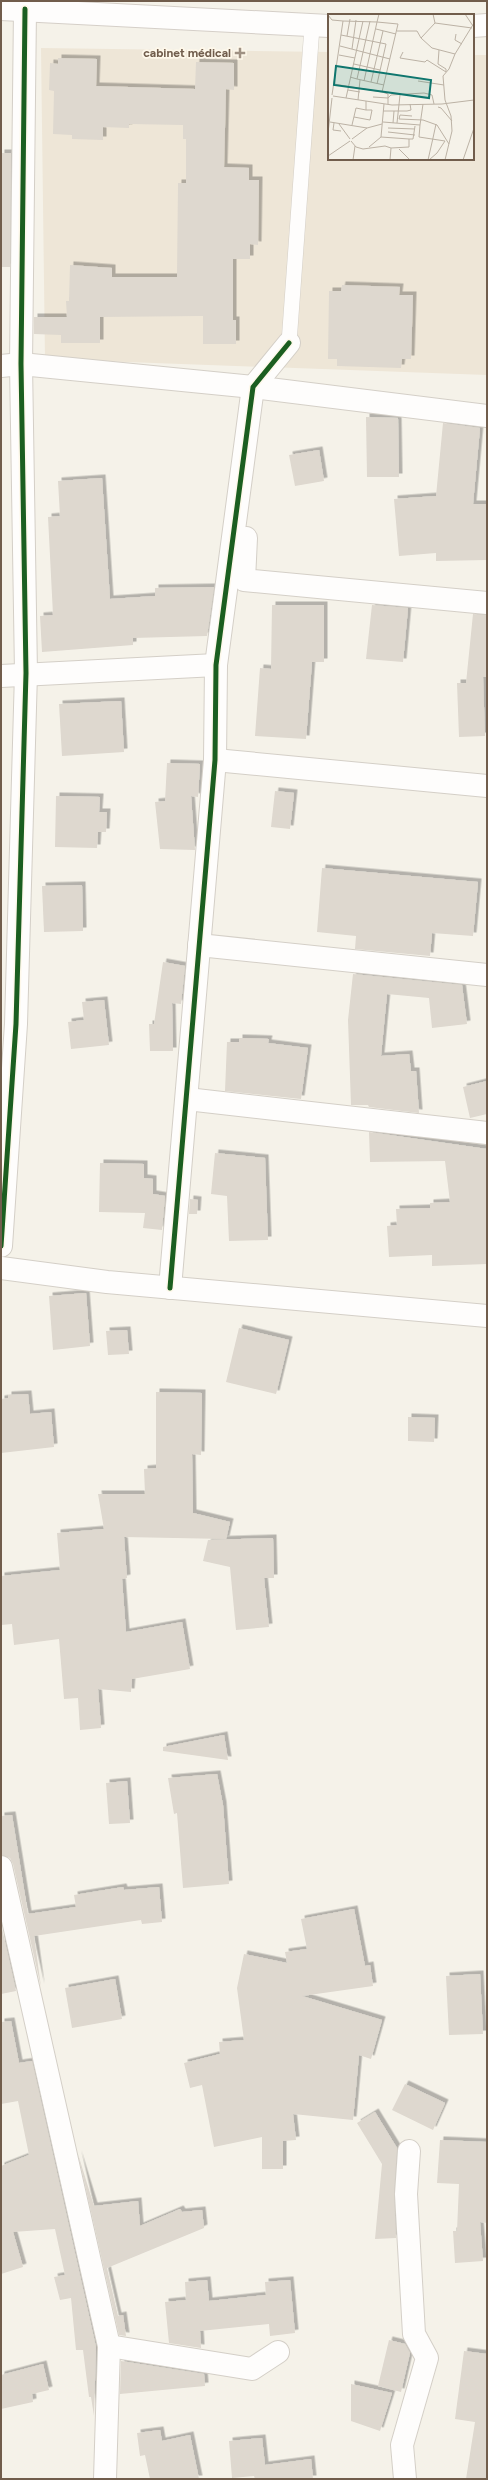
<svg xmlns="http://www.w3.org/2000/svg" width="488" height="2480" viewBox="0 0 488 2480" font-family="Figtree,sans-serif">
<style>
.residential{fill:#eee6d7}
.building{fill:#ded8cf;filter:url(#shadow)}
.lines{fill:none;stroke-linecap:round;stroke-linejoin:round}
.lane-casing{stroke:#d4cfc7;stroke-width:16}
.street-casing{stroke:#d4cfc7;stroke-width:24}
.secondary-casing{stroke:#d5cfc8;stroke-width:24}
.lane{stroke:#fefdfc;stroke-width:15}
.street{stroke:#fefdfc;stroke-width:22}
.secondary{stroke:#fefdfc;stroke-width:22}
.cycleway-casing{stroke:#fef8ea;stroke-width:8}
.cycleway{stroke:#1b5e20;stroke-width:5}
.poi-dot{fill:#9f9183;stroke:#fef8ea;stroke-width:1.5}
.labels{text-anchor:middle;stroke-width:3.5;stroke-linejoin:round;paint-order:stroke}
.poi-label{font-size:12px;font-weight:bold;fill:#715d4c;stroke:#fef8ea;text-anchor:end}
.inset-road{fill:none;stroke:#bcb2a5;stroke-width:1}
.view{fill:#0f766e;fill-opacity:0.15;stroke:#0f766e;stroke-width:2}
.inset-edge{fill:none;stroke:#715d4c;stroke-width:2}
</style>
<defs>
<filter id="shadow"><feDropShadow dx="3.5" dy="-3.5" stdDeviation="0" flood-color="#0004"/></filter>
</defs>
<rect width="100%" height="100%" fill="#f5f2e9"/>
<path class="residential" d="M 41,48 L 329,52 L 329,159 L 473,159 L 473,55 L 487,55 L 487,375 L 45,359 Z"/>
<g class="building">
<path d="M 58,58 L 97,59 L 96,86 L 195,89 L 196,62 L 234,63 L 234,90 L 226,89 L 224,167 L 249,168 L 249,180 L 259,180 L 258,245 L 250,244 L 250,259 L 233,259 L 233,320 L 236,320 L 236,344 L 203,344 L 203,316 L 100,317 L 100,343 L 61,343 L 61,335 L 34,334 L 34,317 L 67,317 L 66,301 L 69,301 L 70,265 L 112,268 L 112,277 L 177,277 L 178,183 L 186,183 L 186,139 L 183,139 L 183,125 L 129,124 L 129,128 L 103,127 L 103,140 L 72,139 L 72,135 L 53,134 L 54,91 L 49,90 L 50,63 L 58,64 Z"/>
<path d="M 1,153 L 11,153 L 10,267 L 1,267 Z"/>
<path d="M 342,285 L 400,287 L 399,295 L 413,295 L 411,359 L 402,359 L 401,368 L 337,366 L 337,359 L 328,359 L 329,291 L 341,291 Z"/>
<path d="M 366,417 L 398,418 L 399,477 L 367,477 Z"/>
<path d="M 443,423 L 480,428 L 473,504 L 487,504 L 487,560 L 436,561 L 436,553 L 399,556 L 394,499 L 436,496 Z"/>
<path d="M 319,450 L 324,481 L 295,486 L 289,455 Z"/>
<path d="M 102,478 L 110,599 L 155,596 L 155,588 L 214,587 L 207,636 L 133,638 L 133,645 L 42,652 L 40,616 L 53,615 L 48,517 L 60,516 L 58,481 Z"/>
<path d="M 272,605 L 324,605 L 324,662 L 312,662 L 306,739 L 255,736 L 260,668 L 271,669 Z"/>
<path d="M 372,605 L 408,608 L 403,662 L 366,659 Z"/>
<path d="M 473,614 L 487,615 L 487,677 L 483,677 L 485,736 L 459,737 L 457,683 L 466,683 Z"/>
<path d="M 121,701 L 124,752 L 62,756 L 59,704 Z"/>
<path d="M 167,763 L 200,764 L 198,797 L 191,796 L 195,850 L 160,849 L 155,802 L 165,801 Z"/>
<path d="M 275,791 L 294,793 L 290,829 L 271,827 Z"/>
<path d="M 56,796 L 100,797 L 99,812 L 107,812 L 106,832 L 98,832 L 97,848 L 55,847 Z"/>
<path d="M 322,868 L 478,882 L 473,936 L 432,933 L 430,956 L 355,949 L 356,936 L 317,932 Z"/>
<path d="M 82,885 L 83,931 L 44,932 L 42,886 Z"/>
<path d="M 163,962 L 185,966 L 181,1004 L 172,1003 L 173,1051 L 150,1051 L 149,1024 L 154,1024 Z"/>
<path d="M 353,974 L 462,985 L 467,1024 L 432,1028 L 429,998 L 387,994 L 381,1056 L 409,1054 L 411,1071 L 416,1071 L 419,1113 L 369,1107 L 368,1105 L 351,1105 L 348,1020 Z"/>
<path d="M 104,1000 L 109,1045 L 71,1049 L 68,1022 L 84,1020 L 82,1002 Z"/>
<path d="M 239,1038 L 269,1039 L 268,1043 L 308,1048 L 301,1099 L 225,1091 L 227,1042 L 239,1042 Z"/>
<path d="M 487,1081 L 487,1114 L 470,1118 L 463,1087 Z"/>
<path d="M 369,1132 L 487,1149 L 487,1264 L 432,1266 L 432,1255 L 389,1257 L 387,1226 L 397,1225 L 396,1209 L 430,1208 L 430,1203 L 450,1202 L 445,1161 L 370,1162 Z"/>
<path d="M 215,1153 L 265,1158 L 268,1240 L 229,1241 L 227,1196 L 211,1194 Z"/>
<path d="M 100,1163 L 144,1164 L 144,1178 L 153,1179 L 153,1194 L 165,1196 L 162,1230 L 143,1228 L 145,1213 L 99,1212 Z"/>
<path d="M 190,1199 L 198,1200 L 197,1214 L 189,1214 Z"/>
<path d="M 86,1293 L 90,1346 L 53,1350 L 49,1296 Z"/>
<path d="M 239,1328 L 289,1340 L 276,1394 L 226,1382 Z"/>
<path d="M 127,1330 L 129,1354 L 108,1355 L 106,1331 Z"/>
<path d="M 156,1392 L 202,1393 L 201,1455 L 192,1454 L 193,1513 L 230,1522 L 226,1539 L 124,1537 L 127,1578 L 122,1579 L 126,1632 L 182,1622 L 190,1669 L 132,1679 L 131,1692 L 98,1689 L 101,1728 L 80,1730 L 78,1698 L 64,1699 L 59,1639 L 14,1645 L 12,1624 L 1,1625 L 1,1576 L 60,1570 L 57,1533 L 104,1529 L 98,1494 L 145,1494 L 144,1469 L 156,1468 Z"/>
<path d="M 28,1394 L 30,1414 L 51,1412 L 54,1447 L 1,1453 L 1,1399 L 8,1398 L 8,1395 Z"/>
<path d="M 408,1417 L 435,1418 L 434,1442 L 408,1441 Z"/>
<path d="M 273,1538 L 274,1578 L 264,1578 L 269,1627 L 236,1630 L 230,1567 L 203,1561 L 208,1540 Z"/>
<path d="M 224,1735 L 228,1760 L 163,1751 L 163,1747 Z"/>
<path d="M 217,1774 L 223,1805 L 229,1884 L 183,1888 L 177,1813 L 174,1814 L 168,1778 Z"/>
<path d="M 127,1781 L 130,1823 L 109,1824 L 106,1783 Z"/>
<path d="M 12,1815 L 28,1914 L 76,1907 L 74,1895 L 123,1887 L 124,1890 L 159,1887 L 162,1922 L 142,1924 L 141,1920 L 34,1936 L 41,1987 L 13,1864 L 10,1858 L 1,1855 L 1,1816 Z"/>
<path d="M 354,1909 L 365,1966 L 370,1965 L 373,1986 L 302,1996 L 382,2020 L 371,2059 L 359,2055 L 353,2120 L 293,2114 L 296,2140 L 283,2141 L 283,2169 L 262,2169 L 262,2137 L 214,2147 L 202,2085 L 190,2088 L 184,2063 L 220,2054 L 219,2042 L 244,2040 L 237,1988 L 244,1954 L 287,1963 L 285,1952 L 307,1949 L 301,1919 Z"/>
<path d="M 1,1924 L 16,1991 L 1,1994 Z"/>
<path d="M 480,1974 L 483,2034 L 449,2035 L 446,1976 Z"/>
<path d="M 115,1979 L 122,2019 L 72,2028 L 65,1988 Z"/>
<path d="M 11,2021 L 19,2063 L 32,2061 L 96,2347 L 94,2416 L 91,2397 L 89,2397 L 83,2350 L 76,2350 L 71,2298 L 60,2300 L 54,2277 L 65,2275 L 55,2229 L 13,2232 L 23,2267 L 1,2274 L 1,2166 L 29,2155 L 18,2101 L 1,2104 L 1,2022 Z"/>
<path d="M 405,2084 L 445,2103 L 433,2130 L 392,2110 Z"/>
<path d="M 375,2112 L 397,2148 L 394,2193 L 396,2238 L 375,2239 L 382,2164 L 357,2123 Z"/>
<path d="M 440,2140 L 487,2142 L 487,2223 L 480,2222 L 483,2261 L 455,2263 L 453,2231 L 457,2231 L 459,2184 L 437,2183 Z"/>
<path d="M 78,2154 L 94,2206 L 138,2201 L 140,2226 L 180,2209 L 182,2212 L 202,2210 L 204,2228 L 107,2268 L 118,2316 L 123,2315 L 126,2336 L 119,2335 Z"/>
<path d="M 207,2280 L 209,2301 L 266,2295 L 265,2282 L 290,2280 L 295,2333 L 270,2336 L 269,2324 L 200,2331 L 201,2348 L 169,2343 L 165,2302 L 186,2300 L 185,2282 Z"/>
<path d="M 389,2340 L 405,2344 L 410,2353 L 401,2392 L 378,2386 Z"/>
<path d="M 464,2351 L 487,2354 L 487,2479 L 466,2479 L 475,2422 L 455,2419 Z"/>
<path d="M 121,2361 L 204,2374 L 205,2386 L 120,2394 Z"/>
<path d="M 43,2364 L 49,2390 L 32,2394 L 33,2402 L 1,2409 L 1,2375 Z"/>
<path d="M 351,2384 L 392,2393 L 380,2431 L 351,2421 Z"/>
<path d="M 160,2430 L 162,2441 L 190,2435 L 199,2479 L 150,2479 L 145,2455 L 140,2456 L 137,2433 Z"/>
<path d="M 262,2438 L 265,2465 L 311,2459 L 313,2479 L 255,2479 L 254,2476 L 232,2478 L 229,2441 Z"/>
</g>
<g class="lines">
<g class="lane-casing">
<path id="lane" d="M 289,343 L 312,27"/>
</g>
<g class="street-casing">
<g id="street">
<path d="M 1,366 L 21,364 L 253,387 L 487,416"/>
<path d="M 246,538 L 244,580 L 487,603"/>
<path d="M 1,676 L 216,665"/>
<path d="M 215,760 L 487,786"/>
<path d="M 199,945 L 487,975"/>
<path d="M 187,1099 L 487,1133"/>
<path d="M 1,1246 L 16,1024 L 26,673 L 21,364 L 25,9"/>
<path d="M 1,1268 L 107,1282 L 487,1316"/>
<path d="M 170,1288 L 215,760 L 216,665 L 253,387 L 289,343"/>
<path d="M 1,1867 L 109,2346 L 105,2479"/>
<path d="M 109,2346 L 252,2369 L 278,2352"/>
<path d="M 405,2479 L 402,2445 L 427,2358 L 414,2334 L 406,2194 L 409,2151"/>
</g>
</g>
<g class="secondary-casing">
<g id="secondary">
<path d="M 1,9 L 329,26"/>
<path d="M 473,26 L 487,25"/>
</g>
</g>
<use href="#lane" class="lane"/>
<use href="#street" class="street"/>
<use href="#secondary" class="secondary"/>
<g class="cycleway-casing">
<g id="cycleway">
<path d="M 1,1246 L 16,1024 L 26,673 L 21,364 L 25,9"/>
<path d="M 170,1288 L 215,760 L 216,665 L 253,387 L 289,343"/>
</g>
</g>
<use href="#cycleway" class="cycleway"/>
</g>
<path class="poi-dot" d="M238 47h4v4h4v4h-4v4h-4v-4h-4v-4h4z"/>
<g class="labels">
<g class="poi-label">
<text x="231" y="57">cabinet médical</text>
</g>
</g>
<g transform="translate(328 14)">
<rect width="146" height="146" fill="#f5f2e9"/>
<path class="inset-road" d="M 105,0 L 107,9 L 93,24 L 104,34 L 127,40M 137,0 L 145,12M 0,1 L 4,6 L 15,7M 49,8 L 70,10 L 54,78 L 60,80 L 60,90M 107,9 L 144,14M 48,15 L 68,20M 69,17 L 89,17 L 93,24M 128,20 L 127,26 L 134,30M 13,21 L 58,30 L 49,70M 19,22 L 22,5M 12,32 L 62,45M 24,35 L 28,6M 111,36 L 110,50 L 118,55 L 118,58M 75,38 L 72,44 L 97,48 L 99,46 L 118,58M 11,41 L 27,44M 26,50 L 52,56M 22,63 L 29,65 L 42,7M 29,65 L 56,71M 36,67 L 49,8M 90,67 L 116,71M 43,68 L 55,17M 6,70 L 54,78M 20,76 L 32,78M 4,81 L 15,7 L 49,8 L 51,0M 5,82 L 64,91 L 114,90 L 146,86M 45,83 L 60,84 L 63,81 L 96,79 L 104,81 L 106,90M 18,84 L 35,7M 30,86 L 32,66M 110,93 L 113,94 L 124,107M 55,97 L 79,97 L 83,96 L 82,90M 26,103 L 42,106 L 44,96 L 38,96M 71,105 L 95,106 L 109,111 L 121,130M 71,105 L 72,101 L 84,102M 2,108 L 39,114M 55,108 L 92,111 L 95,90M 6,109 L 5,116 L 13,117M 65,109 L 66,97M 69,109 L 72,81M 11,110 L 22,125M 24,111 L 28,94 L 38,96 L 38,87M 92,111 L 91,123 L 117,127M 60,114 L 87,115M 60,118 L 87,121M 0,119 L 4,84M 53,123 L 81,125M 105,124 L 108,110M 24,125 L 39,114 L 54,110M 23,127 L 28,133 L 35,135 L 57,132 L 63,134M 41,133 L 53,123 L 56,90M 71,135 L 82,146M 0,142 L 22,127M 25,146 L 27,132M 62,146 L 63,134 L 81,133 L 81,125 L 85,125 L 87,112M 100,146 L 105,124M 101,146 L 109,139 L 117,127M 117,146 L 124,117 L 123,102 L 117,86 L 115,62 L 121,55 L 127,40 L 146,9M 135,146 L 146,114"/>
<path class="view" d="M 8,52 L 103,66 L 101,84 L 6,71 Z"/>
<rect width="146" height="146" class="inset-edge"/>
</g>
<rect width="488" height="2480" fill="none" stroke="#715d4c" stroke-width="4"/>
</svg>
